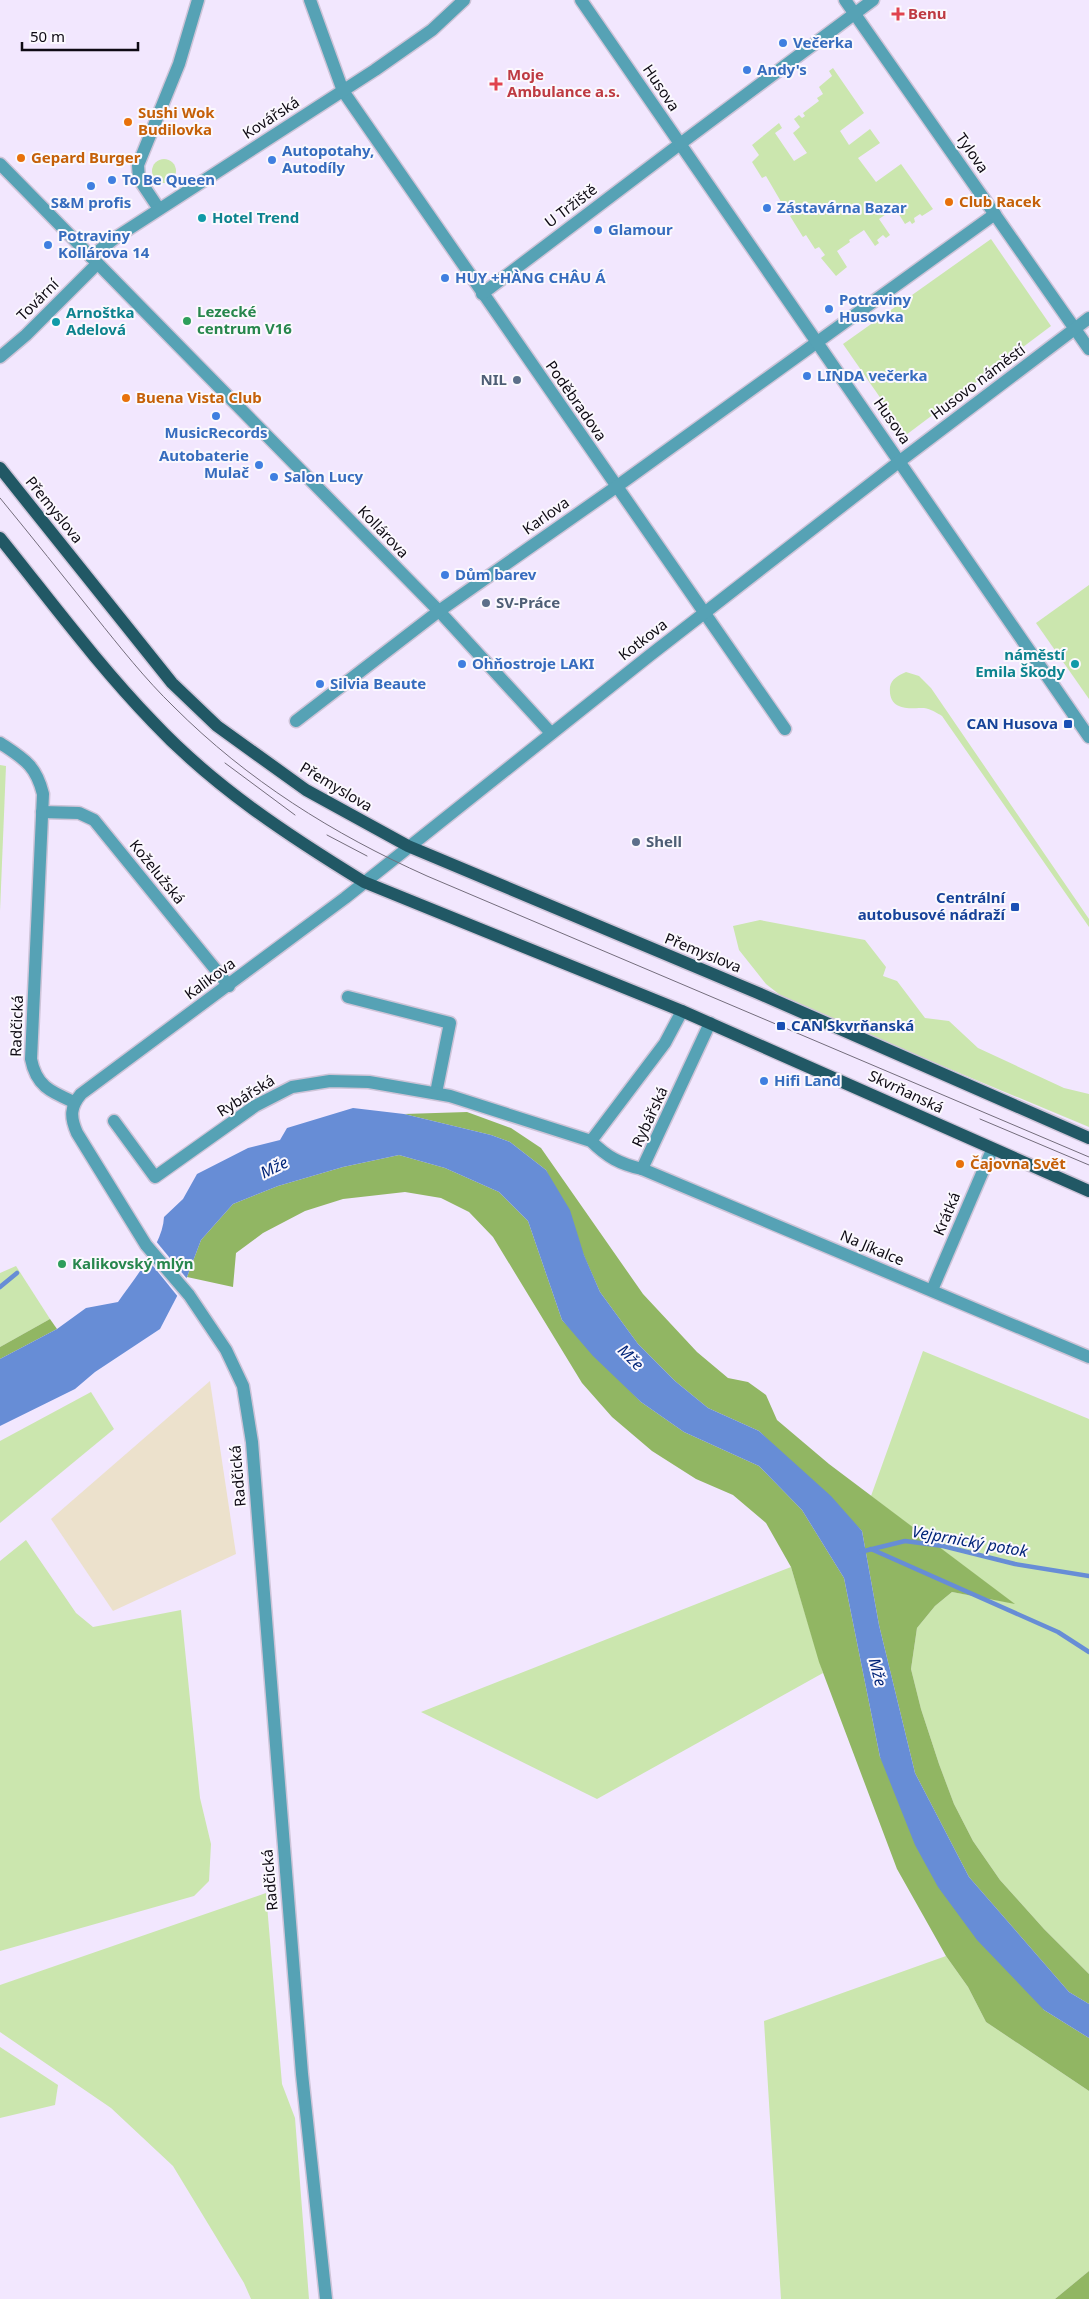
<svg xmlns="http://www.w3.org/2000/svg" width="1089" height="2299" viewBox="0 0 1089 2299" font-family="'Noto Sans',sans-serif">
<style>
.industrial{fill:#ece1cc}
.green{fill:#cbe6ae}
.forest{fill:#91b663}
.water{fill:#678dd6}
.pier{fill:#f2e7fe}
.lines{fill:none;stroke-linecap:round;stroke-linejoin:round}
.stream{stroke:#678dd6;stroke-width:4.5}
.minor-casing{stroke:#cec4d8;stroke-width:15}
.tertiary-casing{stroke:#cec4d8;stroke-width:15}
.primary-casing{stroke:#cec4d8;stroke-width:15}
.minor{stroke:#56a2b5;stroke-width:12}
.tertiary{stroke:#56a2b5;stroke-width:12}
.primary{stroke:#215865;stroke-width:12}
.tram{stroke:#746d7c;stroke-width:1}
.health-dot{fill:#e0444e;stroke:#fbf8fe;stroke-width:2}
.shop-dot{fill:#3f7fe0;stroke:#fbf8fe;stroke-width:2}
.food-dot{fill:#e8710a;stroke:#fbf8fe;stroke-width:2}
.culture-dot{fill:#0f9aa8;stroke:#fbf8fe;stroke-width:2}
.leisure-dot{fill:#2e9e5b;stroke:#fbf8fe;stroke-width:2}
.service-dot{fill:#5c6f8a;stroke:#fbf8fe;stroke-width:2}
.transit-dot{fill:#1a4fb4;stroke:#fbf8fe;stroke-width:2}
.labels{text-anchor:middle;stroke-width:4;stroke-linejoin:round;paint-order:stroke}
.health-label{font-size:15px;font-weight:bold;fill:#be3a42;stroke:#fbf8fe;text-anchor:start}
.shop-label{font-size:15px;font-weight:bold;fill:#366cbe;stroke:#fbf8fe;text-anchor:start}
.street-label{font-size:15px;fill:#0e0a13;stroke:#fbf8fe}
.food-label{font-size:15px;font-weight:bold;fill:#c56008;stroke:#fbf8fe;text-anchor:start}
.culture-label{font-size:15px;font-weight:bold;fill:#0d838f;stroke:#fbf8fe;text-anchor:start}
.leisure-label{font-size:15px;font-weight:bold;fill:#27864d;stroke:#fbf8fe;text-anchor:start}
.service-label{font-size:15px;font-weight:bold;fill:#4e5e75;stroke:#fbf8fe;text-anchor:start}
.transit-label{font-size:15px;font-weight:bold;fill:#164399;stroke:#fbf8fe;text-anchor:end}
.water-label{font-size:16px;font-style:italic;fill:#022579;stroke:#fbf8fe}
</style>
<rect width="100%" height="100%" fill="#f2e7fe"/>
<path class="industrial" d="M 210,1381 L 236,1554 L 113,1611 L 51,1519 Z"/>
<g class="green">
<path d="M 833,68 L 864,113 L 840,131 L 849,145 L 870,129 L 880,143 L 858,158 L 876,182 L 901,164 L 933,209 L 922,216 L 920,214 L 914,218 L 915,222 L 912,224 L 910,221 L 905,224 L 895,208 L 879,219 L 890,235 L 886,238 L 883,235 L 877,240 L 879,243 L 875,246 L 864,230 L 849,240 L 850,242 L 837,251 L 847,267 L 836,276 L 821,258 L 825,255 L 819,247 L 815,249 L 806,235 L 803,237 L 790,216 L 792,215 L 790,211 L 787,212 L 766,176 L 762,178 L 752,162 L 759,155 L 752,145 L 779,123 L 782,128 L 775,133 L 794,161 L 807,153 L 793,133 L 800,127 L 794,119 L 799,115 L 802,118 L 805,116 L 803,113 L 819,101 L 817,98 L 823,94 L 819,87 L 832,76 L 829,71 Z"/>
<circle cx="164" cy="171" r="12"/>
<path d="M 991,239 L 1051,326 L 906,435 L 843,344 Z"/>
<path d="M 1089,585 L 1089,699 L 1036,623 Z"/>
<path d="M 906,672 L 919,676 L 931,688 L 1089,919 L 1089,927 L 942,716 C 937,713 931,709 924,708 C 911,708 888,712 890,687 C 891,679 899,675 906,672 Z"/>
<path d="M 0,765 L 6,766 L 0,911 Z"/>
<path d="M 760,920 L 865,940 L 886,967 L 883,976 L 897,981 L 925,1018 L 949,1021 L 978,1048 L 1064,1088 L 1089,1094 L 1089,1127 L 789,1002 L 766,984 L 739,950 L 733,926 Z"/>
<path d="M 16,1266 L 50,1319 L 0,1347 L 0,1273 Z"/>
<path d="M 923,1351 L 1089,1419 L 1089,1974 L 1044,1929 L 1000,1880 L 973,1841 L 954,1804 L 939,1764 L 921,1709 L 911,1669 L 917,1628 L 935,1606 L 952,1592 L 1013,1603 L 871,1496 Z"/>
<path d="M 91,1392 L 114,1429 L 0,1523 L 0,1441 Z"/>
<path d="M 26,1540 L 76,1613 L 93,1627 L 181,1610 L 200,1798 L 211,1844 L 209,1881 L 194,1896 L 0,1951 L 0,1561 Z"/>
<path d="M 791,1567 L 823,1673 L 597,1799 L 421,1712 Z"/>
<path d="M 266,1893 L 282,2084 L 295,2118 L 309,2299 L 251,2299 L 244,2283 L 173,2166 L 111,2108 L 0,2032 L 0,1985 Z"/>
<path d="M 946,1956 L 968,1987 L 986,2022 L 1089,2091 L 1089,2271 L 1055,2299 L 781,2299 L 764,2021 Z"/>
<path d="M 0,2047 L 58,2085 L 55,2105 L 0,2118 Z"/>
</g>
<g class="forest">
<path d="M 467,1112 L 511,1128 L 541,1148 L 643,1294 L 697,1352 L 728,1378 L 748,1382 L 766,1395 L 777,1420 L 829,1464 L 1015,1604 L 952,1592 L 935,1606 L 917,1628 L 911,1669 L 921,1709 L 939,1764 L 954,1804 L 973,1841 L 1000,1880 L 1044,1929 L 1089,1974 L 1089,2004 L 1069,1992 L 969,1877 L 915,1773 L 879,1625 L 862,1531 L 759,1431 L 708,1408 L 675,1381 L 638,1344 L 600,1292 L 546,1170 L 510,1142 L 491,1135 L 404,1114 Z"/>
<path d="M 399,1155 L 445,1168 L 499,1192 L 528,1221 L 562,1320 L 641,1402 L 684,1432 L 759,1466 L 802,1510 L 844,1578 L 880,1757 L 1044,2010 L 1089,2038 L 1089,2091 L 986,2022 L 968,1987 L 946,1956 L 897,1869 L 819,1662 L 791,1567 L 766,1523 L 733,1495 L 696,1479 L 652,1451 L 612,1417 L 582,1383 L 493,1237 L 469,1212 L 441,1198 L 405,1192 L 343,1199 L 305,1211 L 263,1233 L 236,1253 L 233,1287 L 187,1277 L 201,1240 L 233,1204 L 278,1186 L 343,1167 Z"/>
<path d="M 50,1319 L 57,1329 L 0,1359 L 0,1347 Z"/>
<path d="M 1089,2271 L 1089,2299 L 1055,2299 Z"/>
</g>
<path class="water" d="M 353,1108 L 404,1114 L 491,1135 L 510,1142 L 546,1170 L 570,1210 L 584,1255 L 600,1292 L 638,1344 L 675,1381 L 708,1408 L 759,1431 L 831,1496 L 862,1531 L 879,1625 L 915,1773 L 969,1877 L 1069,1992 L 1089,2004 L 1089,2038 L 1044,2010 L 977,1940 L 938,1887 L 915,1845 L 880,1757 L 844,1578 L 802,1510 L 759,1466 L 684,1432 L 641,1402 L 593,1356 L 562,1320 L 528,1221 L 499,1192 L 445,1168 L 399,1155 L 343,1167 L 278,1186 L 233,1204 L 201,1240 L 187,1277 L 160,1329 L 95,1372 L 75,1389 L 0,1426 L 0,1359 L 57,1329 L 86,1308 L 118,1302 C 134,1279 163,1244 164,1217 L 183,1199 L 197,1174 L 248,1148 L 280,1140 L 287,1128 Z"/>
<path class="pier" d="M 155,1240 L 188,1280 L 179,1298 L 145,1256 Z"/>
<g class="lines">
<g class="stream">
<path d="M 0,1287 L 17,1273"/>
<path d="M 871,1549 L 1058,1632 L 1089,1652"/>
<path d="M 860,1552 L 905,1541 L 943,1546 L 1015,1564 L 1089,1576"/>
</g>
<g class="minor-casing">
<g id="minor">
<path d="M 310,0 L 343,91 L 785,729"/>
<path d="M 0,164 L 439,611 L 551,733"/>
<path d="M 159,209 L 139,179 L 138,165 L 179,64 L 198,0"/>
<path d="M 91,257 L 115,238 L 375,70 L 432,30 L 464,0"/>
<path d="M 482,294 L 680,144"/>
<path d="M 0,357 L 26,335 L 97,264"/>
<path d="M 296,721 L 439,611 L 616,487 L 995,214"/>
<path d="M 0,743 C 24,759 36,765 43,794 L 31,1059 C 36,1086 51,1092 74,1102"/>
<path d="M 42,812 L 79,813 L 94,820 L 229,986"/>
<path d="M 348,997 L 450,1023 L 436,1093"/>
<path d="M 114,1121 L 155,1177 L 255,1106 L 292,1087 L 330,1081 L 369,1082 L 450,1096 L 591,1141 C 607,1157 620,1164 642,1169 L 1089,1357"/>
<path d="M 591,1141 L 665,1043 L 682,1011"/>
<path d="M 642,1169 L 710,1023"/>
<path d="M 932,1290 L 992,1150"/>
</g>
</g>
<g class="tertiary-casing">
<g id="tertiary">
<path d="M 581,0 L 1089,737"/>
<path d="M 845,0 L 1089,349"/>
<path d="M 680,144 L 873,0"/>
<path d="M 326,2299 L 302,2074 L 252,1442 L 243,1386 L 226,1350 L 189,1295 L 146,1245 L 77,1133 C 70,1117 70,1107 81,1094 L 345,898 L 649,656 L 900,461 L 1089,318"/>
</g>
</g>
<g class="primary-casing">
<g id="primary">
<path d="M 0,468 L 172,683 L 217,726 L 306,790 L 408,846 L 758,993 L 1089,1138"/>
<path d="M 0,538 C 50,600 98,665 153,722 C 214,787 289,836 364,882 L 682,1011 L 1089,1191"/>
</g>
</g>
<use href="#minor" class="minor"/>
<use href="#tertiary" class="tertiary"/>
<use href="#primary" class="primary"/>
<g class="tram">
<path d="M 0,498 C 32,537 63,576 95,616 C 120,647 145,679 174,707 C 247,780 333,834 427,876 L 1089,1157"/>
<path d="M 225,763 L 295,815"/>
<path d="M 327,835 L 367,856"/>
<path d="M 980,1119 L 1089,1165"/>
</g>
</g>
<g class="health-dot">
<path d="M895.5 6.5h5v5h5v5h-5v5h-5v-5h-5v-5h5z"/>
<path d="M493.5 76.5h5v5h5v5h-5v5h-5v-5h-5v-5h5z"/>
</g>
<g class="shop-dot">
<circle cx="783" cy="43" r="5"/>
<circle cx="747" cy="70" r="5"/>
<circle cx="272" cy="160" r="5"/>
<circle cx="112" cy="180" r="5"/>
<circle cx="91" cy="186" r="5"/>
<circle cx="767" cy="208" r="5"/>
<circle cx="598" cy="230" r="5"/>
<circle cx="48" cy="245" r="5"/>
<circle cx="445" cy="278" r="5"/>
<circle cx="829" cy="309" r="5"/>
<circle cx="807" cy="376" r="5"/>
<circle cx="216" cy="416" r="5"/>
<circle cx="259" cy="465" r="5"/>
<circle cx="274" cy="477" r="5"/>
<circle cx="445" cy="575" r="5"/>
<circle cx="462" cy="664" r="5"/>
<circle cx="320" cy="684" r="5"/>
<circle cx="764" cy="1081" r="5"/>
</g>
<g class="food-dot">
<circle cx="128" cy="122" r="5"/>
<circle cx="21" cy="158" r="5"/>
<circle cx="949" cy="202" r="5"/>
<circle cx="126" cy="398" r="5"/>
<circle cx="960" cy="1164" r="5"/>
</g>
<g class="culture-dot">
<circle cx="202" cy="218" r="5"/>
<circle cx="56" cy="322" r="5"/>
<circle cx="1075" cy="664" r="5"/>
</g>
<g class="leisure-dot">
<circle cx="187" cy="321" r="5"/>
<circle cx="62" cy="1264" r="5"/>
</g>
<g class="service-dot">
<circle cx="517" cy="380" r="5"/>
<circle cx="486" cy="603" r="5"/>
<circle cx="636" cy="842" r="5"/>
</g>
<g class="transit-dot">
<rect x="1063" y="719" width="10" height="10" rx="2.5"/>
<rect x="1010" y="902" width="10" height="10" rx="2.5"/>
<rect x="776" y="1021" width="10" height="10" rx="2.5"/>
</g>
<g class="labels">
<g class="health-label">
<text x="908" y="19">Benu</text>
<text x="507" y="80">Moje<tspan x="507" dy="17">Ambulance a.s.</tspan></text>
</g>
<g class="shop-label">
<text x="793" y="48">Večerka</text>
<text x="757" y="75">Andy's</text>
<text x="282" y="156">Autopotahy,<tspan x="282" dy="17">Autodíly</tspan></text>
<text x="122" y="185">To Be Queen</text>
<text x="91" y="208" text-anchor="middle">S&amp;M profis</text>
<text x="777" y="213">Zástavárna Bazar</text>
<text x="608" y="235">Glamour</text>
<text x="58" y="241">Potraviny<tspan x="58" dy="17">Kollárova 14</tspan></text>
<text x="455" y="283">HUY +HÀNG CHÂU Á</text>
<text x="839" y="305">Potraviny<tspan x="839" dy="17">Husovka</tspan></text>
<text x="817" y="381">LINDA večerka</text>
<text x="216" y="438" text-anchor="middle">MusicRecords</text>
<text x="249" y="461" text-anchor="end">Autobaterie<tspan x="249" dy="17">Mulač</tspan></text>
<text x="284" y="482">Salon Lucy</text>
<text x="455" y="580">Dům barev</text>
<text x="472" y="669">Ohňostroje LAKI</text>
<text x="330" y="689">Silvia Beaute</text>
<text x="774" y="1086">Hifi Land</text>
</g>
<g class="street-label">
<text transform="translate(661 88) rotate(56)" y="5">Husova</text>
<text transform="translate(271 118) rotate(-33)" y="5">Kovářská</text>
<text transform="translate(972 153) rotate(55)" y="5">Tylova</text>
<text transform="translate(571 206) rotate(-37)" y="5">U Tržiště</text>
<text transform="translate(38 300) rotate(-45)" y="5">Tovární</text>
<text transform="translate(978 382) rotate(-37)" y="5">Husovo náměstí</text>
<text transform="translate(576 401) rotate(55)" y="5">Poděbradova</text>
<text transform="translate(892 421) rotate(55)" y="5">Husova</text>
<text transform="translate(54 510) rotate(51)" y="5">Přemyslova</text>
<text transform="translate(546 516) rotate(-35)" y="5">Karlova</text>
<text transform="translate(383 532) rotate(46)" y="5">Kollárova</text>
<text transform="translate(643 640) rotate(-38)" y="5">Kotkova</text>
<text transform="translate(336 787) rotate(31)" y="5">Přemyslova</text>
<text transform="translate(157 872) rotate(51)" y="5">Koželužská</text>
<text transform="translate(703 953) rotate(22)" y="5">Přemyslova</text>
<text transform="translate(210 979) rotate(-36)" y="5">Kalikova</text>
<text transform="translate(17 1026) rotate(-88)" y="5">Radčická</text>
<text transform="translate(906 1092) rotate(25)" y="5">Skvrňanská</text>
<text transform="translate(246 1096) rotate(-32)" y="5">Rybářská</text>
<text transform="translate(650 1117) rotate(-65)" y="5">Rybářská</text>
<text transform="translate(947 1214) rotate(-67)" y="5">Krátká</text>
<text transform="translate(872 1248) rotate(23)" y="5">Na Jíkalce</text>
<text transform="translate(238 1476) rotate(-95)" y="5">Radčická</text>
<text transform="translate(270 1880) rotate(-95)" y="5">Radčická</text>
</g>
<g class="food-label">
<text x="138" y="118">Sushi Wok<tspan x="138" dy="17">Budilovka</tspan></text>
<text x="31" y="163">Gepard Burger</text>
<text x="959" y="207">Club Racek</text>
<text x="136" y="403">Buena Vista Club</text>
<text x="970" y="1169">Čajovna Svět</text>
</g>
<g class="culture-label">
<text x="212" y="223">Hotel Trend</text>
<text x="66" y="318">Arnoštka<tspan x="66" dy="17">Adelová</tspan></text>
<text x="1065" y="660" text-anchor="end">náměstí<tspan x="1065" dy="17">Emila Škody</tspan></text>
</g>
<g class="leisure-label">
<text x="197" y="317">Lezecké<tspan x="197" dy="17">centrum V16</tspan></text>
<text x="72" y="1269">Kalikovský mlýn</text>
</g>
<g class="service-label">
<text x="507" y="385" text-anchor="end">NIL</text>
<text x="496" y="608">SV-Práce</text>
<text x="646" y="847">Shell</text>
</g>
<g class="transit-label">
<text x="1058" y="729">CAN Husova</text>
<text x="1005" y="903">Centrální<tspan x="1005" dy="17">autobusové nádraží</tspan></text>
<text x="791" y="1031" text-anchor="start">CAN Skvrňanská</text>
</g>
<g class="water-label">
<text transform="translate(274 1167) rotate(-26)" y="6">Mže</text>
<text transform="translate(631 1357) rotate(45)" y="6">Mže</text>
<text transform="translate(970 1541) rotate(10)" y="6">Vejprnický potok</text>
<text transform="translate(878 1672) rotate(75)" y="6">Mže</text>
</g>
</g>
<path d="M22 42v8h116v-8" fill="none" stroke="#0e0a13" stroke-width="2.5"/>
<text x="30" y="42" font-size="15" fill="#0e0a13" stroke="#fbf8fe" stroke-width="4" paint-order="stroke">50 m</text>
</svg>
